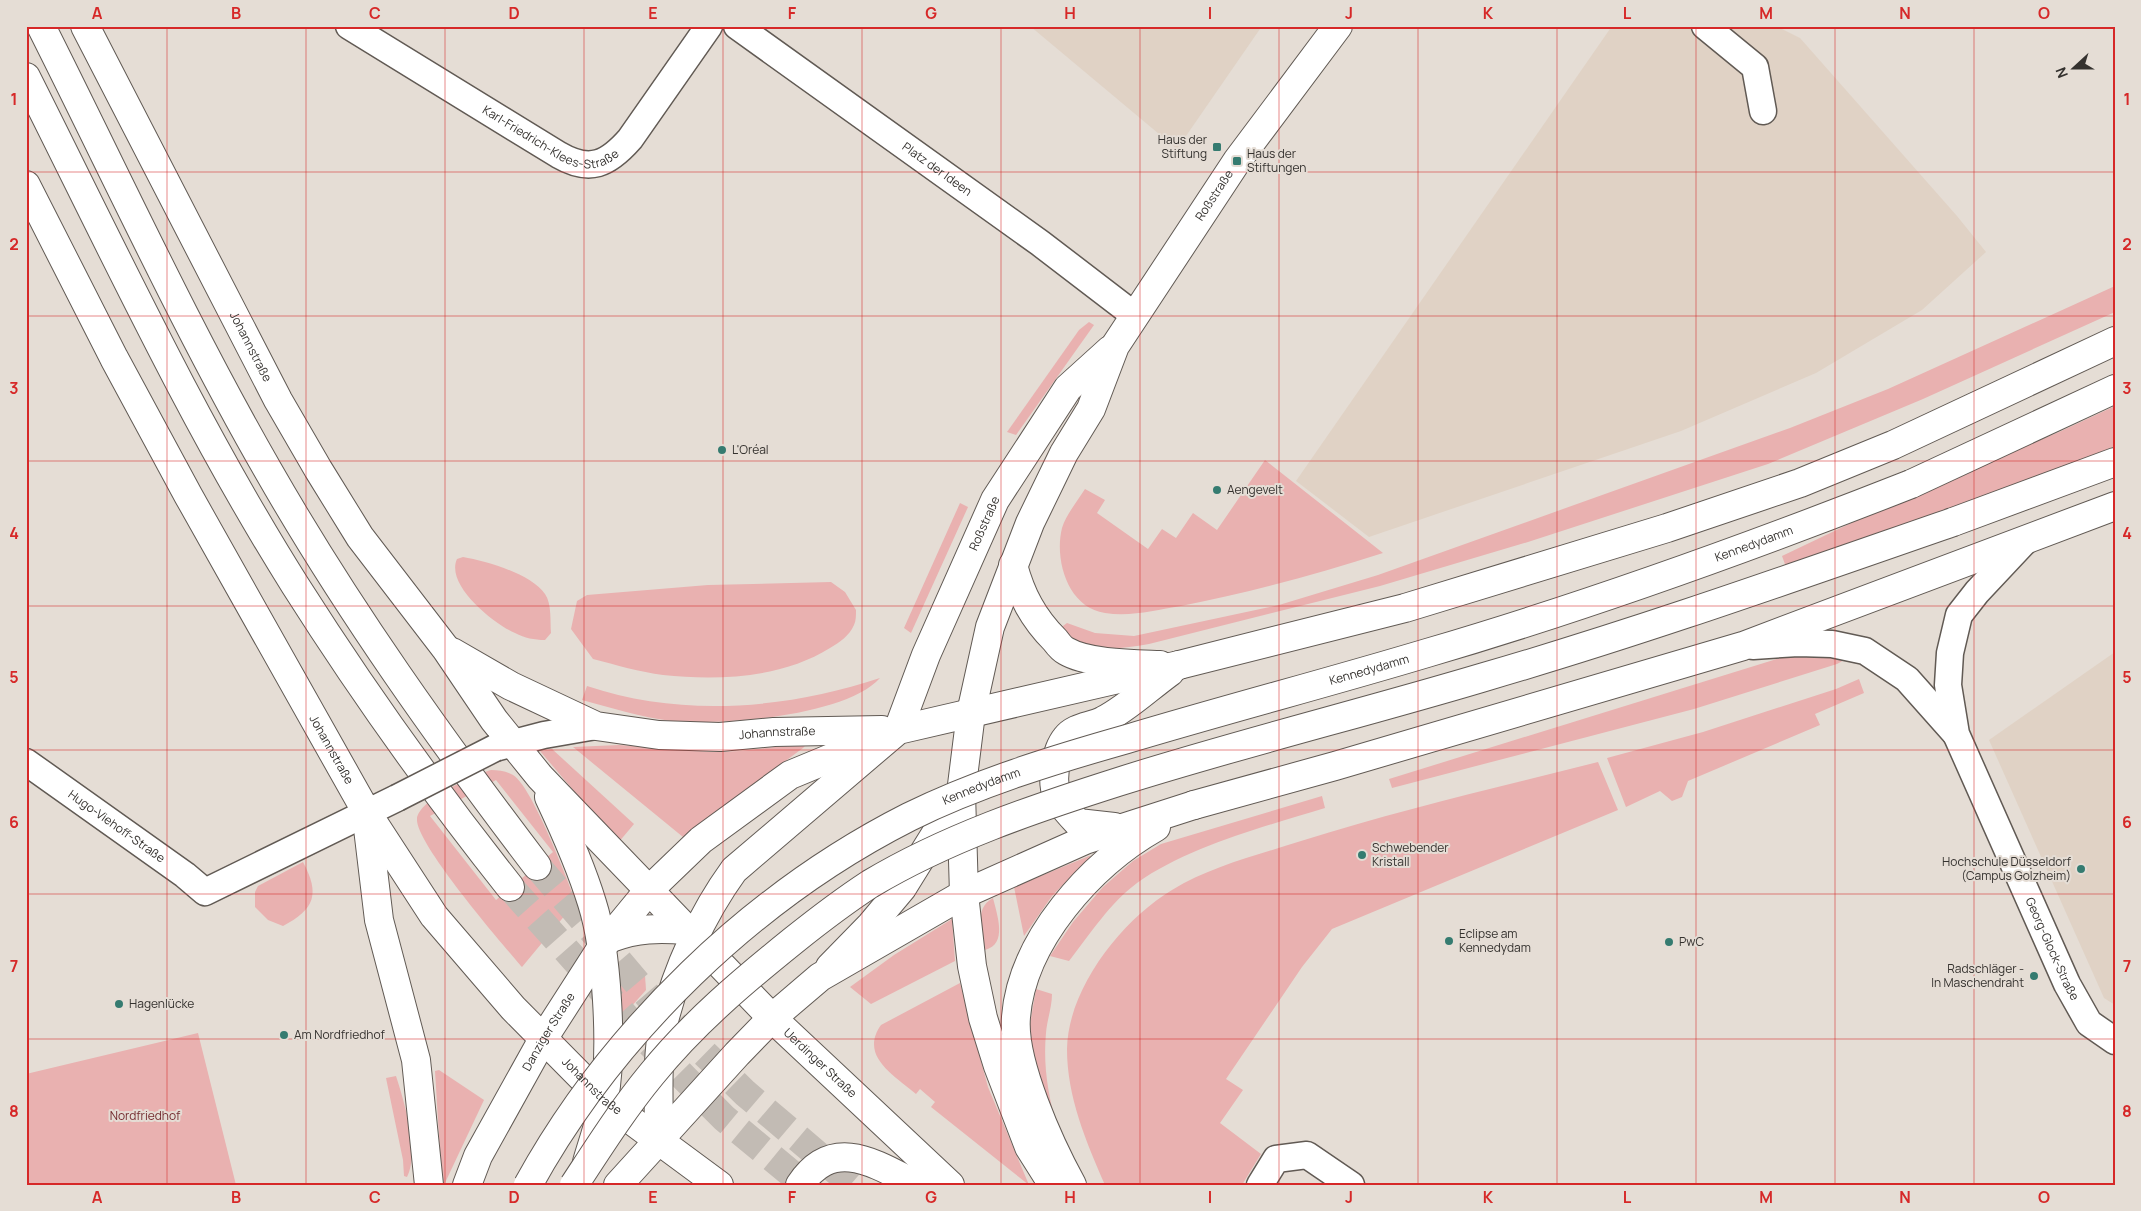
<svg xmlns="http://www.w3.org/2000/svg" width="2141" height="1211" viewBox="0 0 2141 1211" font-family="Manrope,sans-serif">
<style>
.built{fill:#e0d2c5}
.green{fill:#e9b1b0;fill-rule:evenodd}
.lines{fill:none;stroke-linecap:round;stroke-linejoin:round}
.primary-tunnel{stroke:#c2bbb4;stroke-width:28;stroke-dasharray:28 14;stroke-linecap:butt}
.street-casing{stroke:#615a54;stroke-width:29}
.secondary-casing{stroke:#615a54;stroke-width:30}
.primary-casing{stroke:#615a54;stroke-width:30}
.highway-casing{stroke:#615a54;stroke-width:30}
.street{stroke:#fff;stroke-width:26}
.secondary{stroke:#fff;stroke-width:28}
.primary{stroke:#fff;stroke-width:28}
.highway{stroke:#fff;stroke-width:28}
.street-bridge-casing{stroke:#615a54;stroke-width:29;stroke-linecap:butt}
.highway-bridge-casing{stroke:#615a54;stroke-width:30;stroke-linecap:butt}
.street-bridge{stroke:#fff;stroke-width:26}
.highway-bridge{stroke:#fff;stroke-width:28}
.grid{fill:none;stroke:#d62828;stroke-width:1;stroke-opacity:0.55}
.poi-dot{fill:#357b70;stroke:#e5ddd5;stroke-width:2}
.labels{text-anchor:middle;stroke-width:4;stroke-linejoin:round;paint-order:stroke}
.street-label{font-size:12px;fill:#35322f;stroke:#e5ddd5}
.poi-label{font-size:12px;fill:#35322f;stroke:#e5ddd5;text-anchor:start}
.park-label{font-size:12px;fill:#742c30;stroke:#e5ddd5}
.neatline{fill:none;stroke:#d62828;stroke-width:2}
.grid-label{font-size:16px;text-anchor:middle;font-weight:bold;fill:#d62828}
</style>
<rect width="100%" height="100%" fill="#e5ddd5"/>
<g class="built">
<path d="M 1030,26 L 1262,26 L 1177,149 Z"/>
<path d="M 1612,26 L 1776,26 L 1800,38 L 1957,216 L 1986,252 L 1922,310 L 1816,373 L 1681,431 L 1369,537 L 1296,481 Z"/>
<path d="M 2115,652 L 2115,1005 L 2104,998 L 1989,740 Z"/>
</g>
<g class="green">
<path d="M 2115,286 L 2115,312 L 1923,399 L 1768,464 L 1528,542 L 1380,586 L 1149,644 C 1113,650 1090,653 1059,629 L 1067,623 L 1095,633 L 1134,636 L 1279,605 L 1378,575 L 1790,428 L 1888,389 Z"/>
<path d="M 1089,322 L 1094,325 L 1016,435 L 1007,432 L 1079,330 Z"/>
<path d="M 2115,406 L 2115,446 L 2061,468 L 1786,567 L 1782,556 L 1914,493 L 2059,432 Z"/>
<path d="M 1265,460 L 1383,553 C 1317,574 1249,593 1181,606 C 1156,610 1131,617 1105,613 C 1068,608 1054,560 1062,528 C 1066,515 1078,500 1085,489 L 1105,500 L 1097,513 L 1148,549 L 1162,529 L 1176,538 L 1193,513 L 1217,530 Z"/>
<path d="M 960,503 L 968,507 L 911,633 L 904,628 Z"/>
<path d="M 463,557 C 487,561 531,574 545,594 C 552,604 550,622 551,633 L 545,640 C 534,640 525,638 515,633 C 494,624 445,585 457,559 Z"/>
<path d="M 831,582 L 845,592 L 856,610 C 856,615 856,621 854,625 C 849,636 840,642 830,648 C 782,678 718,681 663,675 C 640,672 616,665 593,659 L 571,629 L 577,601 L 587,595 L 708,585 Z"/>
<path d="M 1824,654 L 1846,659 L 1837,664 L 1694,709 L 1392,788 L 1389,779 L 1783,657 Z"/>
<path d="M 880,678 C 846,716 721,726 671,721 C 641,717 611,708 582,700 L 587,686 C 682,718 786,709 880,678 Z"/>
<path d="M 1859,679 L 1864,693 L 1815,714 L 1820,725 L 1688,781 L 1682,797 L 1672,801 L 1660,791 L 1626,807 L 1607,758 L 1703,732 L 1836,689 Z"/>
<path d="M 801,744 L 805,746 L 803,748 L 683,837 L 573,747 L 619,745 L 714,752 L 740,751 Z"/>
<path d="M 552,749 L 634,824 L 618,843 L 540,751 Z"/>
<path d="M 1598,762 L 1618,810 L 1332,929 L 1302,967 L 1226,1079 L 1243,1090 L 1220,1123 L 1261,1154 L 1242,1185 L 1105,1185 C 1086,1141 1067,1097 1067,1049 C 1068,988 1122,920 1172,890 C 1211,866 1258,855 1301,841 C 1399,810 1499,787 1598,762 Z"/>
<path d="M 491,770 C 499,770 506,771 513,775 C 532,786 567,879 576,902 L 522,967 C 503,945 415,843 417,819 C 419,799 473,776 491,770 ZM 496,780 L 553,852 L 496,900 L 430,816 Z"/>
<path d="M 1322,796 L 1325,808 C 1266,826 1187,847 1137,883 C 1110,903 1090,934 1069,961 L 1050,956 L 1073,922 L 1103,887 L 1133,861 L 1161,844 Z"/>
<path d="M 1089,856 L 1091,856 L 1052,896 L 1024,936 L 1014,887 Z"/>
<path d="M 303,862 C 320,894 315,909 283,926 L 268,920 L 255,907 L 255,892 L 258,886 Z"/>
<path d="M 993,898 C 997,915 1008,944 985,950 C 983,931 973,909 993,898 Z"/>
<path d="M 952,919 L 955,961 L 871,1004 L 850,987 L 894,955 Z"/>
<path d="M 638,970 L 645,975 L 646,990 L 622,1017 L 621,978 Z"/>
<path d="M 960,983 L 988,1087 L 1029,1185 L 931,1107 L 935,1102 L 920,1089 L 916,1094 C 894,1075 859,1056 881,1025 Z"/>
<path d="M 1036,989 L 1052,994 C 1052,1007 1047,1020 1046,1033 C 1043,1065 1048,1096 1057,1126 L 1039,1098 L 1029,1030 Z"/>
<path d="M 198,1033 L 236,1185 L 26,1185 L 26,1074 Z"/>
<path d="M 439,1070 L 484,1100 L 444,1185 L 442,1185 L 435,1071 Z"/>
<path d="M 396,1076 C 404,1101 420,1153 407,1177 L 404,1176 L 403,1160 L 386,1078 Z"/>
</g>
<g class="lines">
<g class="primary-tunnel">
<path d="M 537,866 L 662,1012 L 745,1093 L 853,1185"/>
<path d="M 510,887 L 641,1034 L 724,1118 L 805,1185"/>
</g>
<g class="street-casing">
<g id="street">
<path id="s1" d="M 349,26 L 559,155 C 590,173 608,164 630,139 L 709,26"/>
<path id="s2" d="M 737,26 L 1040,243 L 1134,315"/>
<path d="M 1705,26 L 1755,67 L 1763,111"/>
<path id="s3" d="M 2024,542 L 1977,592 L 1959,615 L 1950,653 L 1948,685 L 1956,734 L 2067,984 L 2089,1023 L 2115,1041"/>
<path d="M 1753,646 L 1798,643 L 1832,644 L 1865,651 L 1907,679 L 1955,733"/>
<path d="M 495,748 L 544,735 L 596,726"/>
<path id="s4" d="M 26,762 L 185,875 L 205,892 L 397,798"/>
<path d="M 1260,1185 L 1276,1159 L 1307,1155 L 1351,1185"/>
</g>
</g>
<g class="secondary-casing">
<g id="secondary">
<path d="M 1013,565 C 1021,595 1033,618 1055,640 C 1058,644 1062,649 1066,651 C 1088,664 1134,664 1160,665"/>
<path id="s5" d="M 898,730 L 926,655 L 995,500 L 1068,388 L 1110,350"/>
<path d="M 830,967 L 871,925 L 902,888 L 961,793"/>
<path id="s6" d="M 1053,1185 L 1029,1147 L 998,1066 L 983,1018 L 972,966 L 964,894 L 961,793 L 971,713 L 990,627 L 1030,523 L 1064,453 L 1091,409 L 1115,346 L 1237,161 L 1338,26"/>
</g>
</g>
<g class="primary-casing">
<g id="primary">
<path d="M 41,26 C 116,175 186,328 269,472 C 348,610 441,740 537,866"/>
<path id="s7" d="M 85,26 L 278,400 L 318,469 L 360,537 L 446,649 L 494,720 L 540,777 L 772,1018 L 950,1185"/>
<path d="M 26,77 C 112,248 193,423 295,585 C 361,689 433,790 510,887"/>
<path id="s8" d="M 26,185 L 114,358 L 188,495 L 367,813 L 434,916 L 513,1008 L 604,1100 L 719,1185"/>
<path id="s9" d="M 452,652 L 511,686 L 596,726 L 659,735 L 720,737 L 774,732 L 882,730"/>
<path d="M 549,797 C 565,831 581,867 592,903 C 607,950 613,1050 604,1099 C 601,1120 593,1141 587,1162"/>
<path d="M 367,820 L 379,920 L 416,1060 L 429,1185"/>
<path d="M 1114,827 L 1078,823 C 1058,801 1050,793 1056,762 C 1057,755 1061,744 1066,738 C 1075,726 1092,727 1104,720 C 1127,708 1148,688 1170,672"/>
<path d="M 611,938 C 637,928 659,928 686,930"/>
<path d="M 659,1139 C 659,1101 656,1059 664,1021 C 677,969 702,914 734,870 L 898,730 L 1179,665"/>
<path id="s10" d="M 467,1185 L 478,1156 L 543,1039 L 602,947 L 649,890 L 701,840 L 790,775 L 872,741"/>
<path d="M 618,1185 L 737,1054 L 772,1018 L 820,977 L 964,894 L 1085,840 L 1194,805"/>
<path d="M 800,1185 C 833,1135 876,1164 917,1185"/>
<path d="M 1072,1185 C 1050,1145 1012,1062 1016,1017 C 1022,940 1091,864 1156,827"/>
</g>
</g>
<g class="highway-casing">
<g id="highway">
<path d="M 1911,484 L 2115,389"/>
<path d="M 1953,522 L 2115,462"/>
<path d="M 1179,665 L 1405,608 L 1667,528 L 1800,483 L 1893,445 L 2115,341"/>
<path d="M 1194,805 L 1335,766 L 1743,646 L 2115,506"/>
</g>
</g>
<use href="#street" class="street"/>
<use href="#secondary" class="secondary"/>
<use href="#primary" class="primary"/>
<use href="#highway" class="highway"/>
<g class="street-bridge-casing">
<path id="street-bridge" d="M 397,798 L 495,748"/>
</g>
<g class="highway-bridge-casing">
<g id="highway-bridge">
<path id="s11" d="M 528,1185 C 612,1032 753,896 909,817 C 978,783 1053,760 1127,739 C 1227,709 1327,683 1427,653 C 1591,605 1751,547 1911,484"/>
<path d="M 574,1185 C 599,1147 623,1109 651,1075 C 693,1023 743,981 794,940 C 819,920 844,901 870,884 C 947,838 1033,809 1118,782 C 1238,744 1360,714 1481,678 C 1640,632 1797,576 1953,522"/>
</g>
</g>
<use href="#street-bridge" class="street-bridge"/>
<use href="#highway-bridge" class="highway-bridge"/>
</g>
<path class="grid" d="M 167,26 L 167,1185M 306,26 L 306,1185M 445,26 L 445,1185M 584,26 L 584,1185M 723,26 L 723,1185M 862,26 L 862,1185M 1001,26 L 1001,1185M 1140,26 L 1140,1185M 1279,26 L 1279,1185M 1418,26 L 1418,1185M 1557,26 L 1557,1185M 1696,26 L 1696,1185M 1835,26 L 1835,1185M 1974,26 L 1974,1185M 26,172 L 2115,172M 26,316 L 2115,316M 26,461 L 2115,461M 26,606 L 2115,606M 26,750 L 2115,750M 26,894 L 2115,894M 26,1039 L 2115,1039"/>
<g class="poi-dot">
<rect x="1212" y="142" width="10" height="10" rx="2.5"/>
<rect x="1232" y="156" width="10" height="10" rx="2.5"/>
<circle cx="722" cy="450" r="5"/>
<circle cx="1217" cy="490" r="5"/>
<circle cx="1362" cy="855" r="5"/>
<circle cx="2081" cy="869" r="5"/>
<circle cx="1449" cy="941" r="5"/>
<circle cx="1669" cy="942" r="5"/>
<circle cx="2034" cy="976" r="5"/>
<circle cx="119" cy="1004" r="5"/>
<circle cx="284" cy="1035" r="5"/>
</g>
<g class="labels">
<g class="street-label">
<text dy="4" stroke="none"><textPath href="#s1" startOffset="234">Karl-Friedrich-Klees-Straße</textPath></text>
<text dy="4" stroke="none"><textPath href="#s2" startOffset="246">Platz der Ideen</textPath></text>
<text dy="4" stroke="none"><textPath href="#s6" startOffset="1066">Roßstraße</textPath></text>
<text dy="4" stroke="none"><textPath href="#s7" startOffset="361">Johannstraße</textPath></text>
<text dy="4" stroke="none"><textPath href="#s5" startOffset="224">Roßstraße</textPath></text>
<text dy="4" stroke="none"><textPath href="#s11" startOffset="1426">Kennedydamm</textPath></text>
<text dy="4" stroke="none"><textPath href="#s11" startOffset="1021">Kennedydamm</textPath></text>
<text dy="4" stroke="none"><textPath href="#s9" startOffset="344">Johannstraße</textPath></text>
<text dy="4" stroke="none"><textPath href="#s8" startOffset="642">Johannstraße</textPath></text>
<text dy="4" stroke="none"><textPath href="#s11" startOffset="616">Kennedydamm</textPath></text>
<text dy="4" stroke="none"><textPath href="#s4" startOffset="111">Hugo-Viehoff-Straße</textPath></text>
<text dy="4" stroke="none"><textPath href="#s3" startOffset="454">Georg-Glock-Straße</textPath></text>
<text dy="4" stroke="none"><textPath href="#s10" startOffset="174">Danziger Straße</textPath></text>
<text dy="4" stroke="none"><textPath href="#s7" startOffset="1281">Uerdinger Straße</textPath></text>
<text dy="4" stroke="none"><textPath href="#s8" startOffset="1070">Johannstraße</textPath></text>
</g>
<g class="poi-label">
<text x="1207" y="144" text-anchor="end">Haus der<tspan x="1207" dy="14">Stiftung</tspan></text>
<text x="1247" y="158">Haus der<tspan x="1247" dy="14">Stiftungen</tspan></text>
<text x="732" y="454">L'Oréal</text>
<text x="1227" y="494">Aengevelt</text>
<text x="1372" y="852">Schwebender<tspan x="1372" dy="14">Kristall</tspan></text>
<text x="2071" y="866" text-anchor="end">Hochschule Düsseldorf<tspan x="2071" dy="14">(Campus Golzheim)</tspan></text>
<text x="1459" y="938">Eclipse am<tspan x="1459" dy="14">Kennedydam</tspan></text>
<text x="1679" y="946">PwC</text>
<text x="2024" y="973" text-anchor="end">Radschläger -<tspan x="2024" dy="14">In Maschendraht</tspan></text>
<text x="129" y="1008">Hagenlücke</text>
<text x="294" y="1039">Am Nordfriedhof</text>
</g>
<g class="park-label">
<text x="145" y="1120">Nordfriedhof</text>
</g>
</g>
<rect width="2141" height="1211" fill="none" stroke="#e5ddd5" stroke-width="55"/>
<g transform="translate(2074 68) rotate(249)" stroke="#e5ddd5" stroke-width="4" paint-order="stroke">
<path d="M0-4L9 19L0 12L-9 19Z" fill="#35322f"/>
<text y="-8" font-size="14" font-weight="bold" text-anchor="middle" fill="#35322f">N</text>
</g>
<rect x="28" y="28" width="2086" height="1156" class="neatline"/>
<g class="grid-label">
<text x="97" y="19">A</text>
<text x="236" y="19">B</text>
<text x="375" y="19">C</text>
<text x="514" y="19">D</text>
<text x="653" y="19">E</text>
<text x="792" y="19">F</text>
<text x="931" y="19">G</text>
<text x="1070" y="19">H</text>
<text x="1210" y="19">I</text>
<text x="1349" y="19">J</text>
<text x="1488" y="19">K</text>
<text x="1627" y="19">L</text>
<text x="1766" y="19">M</text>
<text x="1905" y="19">N</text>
<text x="2044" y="19">O</text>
<text x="14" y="105">1</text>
<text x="2127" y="105">1</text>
<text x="14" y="250">2</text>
<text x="2127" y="250">2</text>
<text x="14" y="394">3</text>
<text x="2127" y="394">3</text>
<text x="14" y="539">4</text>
<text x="2127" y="539">4</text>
<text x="14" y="683">5</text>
<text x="2127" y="683">5</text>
<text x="14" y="828">6</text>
<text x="2127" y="828">6</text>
<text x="14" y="972">7</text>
<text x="2127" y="972">7</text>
<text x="14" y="1117">8</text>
<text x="2127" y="1117">8</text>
<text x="97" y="1203">A</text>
<text x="236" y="1203">B</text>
<text x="375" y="1203">C</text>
<text x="514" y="1203">D</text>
<text x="653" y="1203">E</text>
<text x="792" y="1203">F</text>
<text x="931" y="1203">G</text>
<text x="1070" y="1203">H</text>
<text x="1210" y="1203">I</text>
<text x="1349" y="1203">J</text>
<text x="1488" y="1203">K</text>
<text x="1627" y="1203">L</text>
<text x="1766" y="1203">M</text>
<text x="1905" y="1203">N</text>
<text x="2044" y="1203">O</text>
</g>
</svg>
